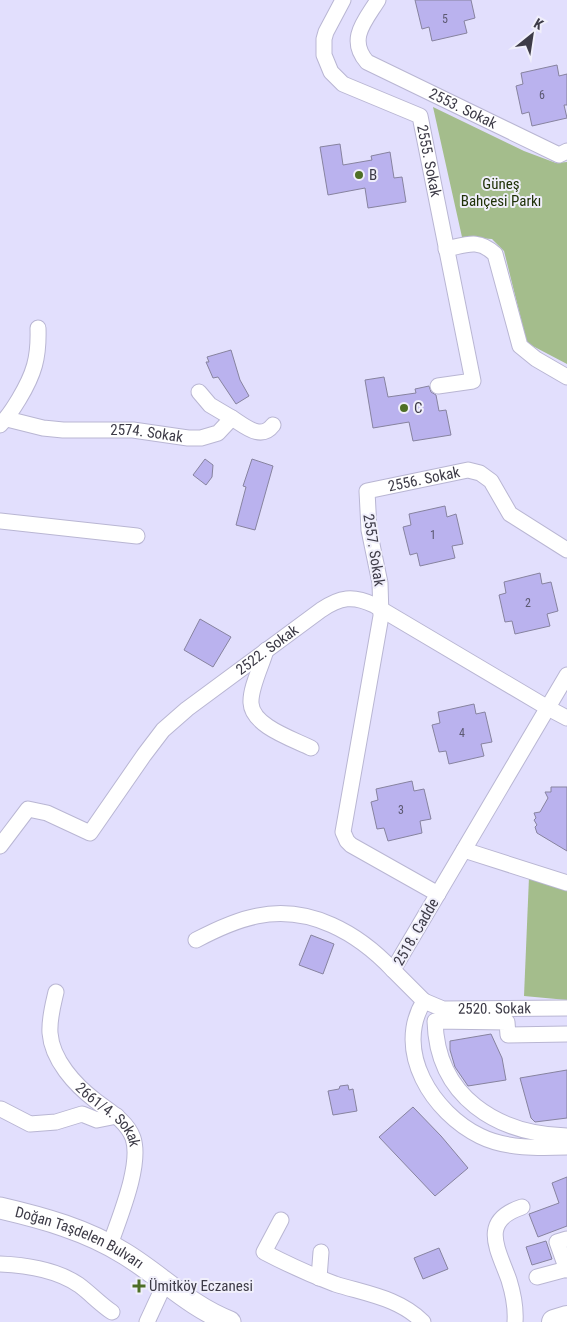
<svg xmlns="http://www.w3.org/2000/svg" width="567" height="1322" viewBox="0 0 567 1322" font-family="'Roboto Condensed',sans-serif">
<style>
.green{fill:#a4bd8c}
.building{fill:#bab2ee;stroke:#87839f}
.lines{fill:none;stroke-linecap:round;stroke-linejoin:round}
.street-casing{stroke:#b9b6d3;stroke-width:17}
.secondary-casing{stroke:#b9b6d3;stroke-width:23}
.primary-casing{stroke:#b9b6d3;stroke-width:26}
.street{stroke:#fff;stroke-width:15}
.secondary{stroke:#fff;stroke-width:21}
.primary{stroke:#fff;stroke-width:24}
.poi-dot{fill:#4e6f26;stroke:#f0effb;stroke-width:2}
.labels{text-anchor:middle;stroke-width:4;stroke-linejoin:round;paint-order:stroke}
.number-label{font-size:12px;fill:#5c5971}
.street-label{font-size:15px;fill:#3d3b47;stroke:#f0effb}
.poi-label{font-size:15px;fill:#3d3b47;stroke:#f0effb;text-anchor:start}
.park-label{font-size:15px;fill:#203208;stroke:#f0effb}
</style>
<rect width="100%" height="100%" fill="#e2dffd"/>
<g class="green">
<path d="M 433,107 L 524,151 L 556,163 L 567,162 L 567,364 L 527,343 L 504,251 L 492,239 L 462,237 Z"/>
<path d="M 529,877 L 567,891 L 567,1000 L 524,996 Z"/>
</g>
<g class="building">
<path d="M 415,0 L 471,0 L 475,18 L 464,21 L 467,33 L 432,41 L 429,27 L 422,29 Z"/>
<path d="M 557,65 L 559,76 L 567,74 L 567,105 L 564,105 L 567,118 L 532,126 L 529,112 L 522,114 L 516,86 L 523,84 L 521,73 Z"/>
<path d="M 340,144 L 343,165 L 372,160 L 371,156 L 390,152 L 394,178 L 402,177 L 406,202 L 368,208 L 365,188 L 328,195 L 320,147 Z"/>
<path d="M 231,350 L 240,380 L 249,396 L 236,404 L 218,377 L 213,378 L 206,362 L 209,362 L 207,357 Z"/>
<path d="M 384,377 L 388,397 L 416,393 L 415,389 L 429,386 L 431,392 L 436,395 L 439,411 L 446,410 L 451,435 L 413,441 L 409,422 L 373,428 L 365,380 Z"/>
<path d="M 205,459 L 213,465 L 212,477 L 206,485 L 193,475 Z"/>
<path d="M 252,459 L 273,466 L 255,530 L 236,525 L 246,487 L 243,486 Z"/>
<path d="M 445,506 L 447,517 L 456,514 L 463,544 L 452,546 L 455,558 L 420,566 L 417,553 L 410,555 L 403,527 L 411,525 L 409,514 Z"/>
<path d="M 540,573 L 542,584 L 551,582 L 558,611 L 547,614 L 550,626 L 515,634 L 512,621 L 505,622 L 499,595 L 506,593 L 504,582 Z"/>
<path d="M 200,619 L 231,637 L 213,667 L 184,650 Z"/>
<path d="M 474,704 L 476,714 L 485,712 L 492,742 L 481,744 L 484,756 L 449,764 L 446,751 L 439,752 L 432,725 L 440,723 L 438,712 Z"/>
<path d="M 412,781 L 414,791 L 424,789 L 431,819 L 420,821 L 422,833 L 388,841 L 384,828 L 377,829 L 371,802 L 378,800 L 376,789 Z"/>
<path d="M 551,787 L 567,787 L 567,851 L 537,833 L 535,827 L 537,825 L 534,820 L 536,818 L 534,813 L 540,812 L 548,798 L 545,792 L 551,792 Z"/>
<path d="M 311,935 L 334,944 L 323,974 L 299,965 Z"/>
<path d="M 491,1034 L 502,1058 L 506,1080 L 468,1086 L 455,1067 L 450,1050 L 450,1041 Z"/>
<path d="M 567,1070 L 567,1118 L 535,1122 L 531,1118 L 520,1078 Z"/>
<path d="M 348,1085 L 349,1090 L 353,1089 L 357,1111 L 333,1115 L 328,1091 L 339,1089 L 340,1086 Z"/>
<path d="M 413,1107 L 441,1136 L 468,1168 L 435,1196 L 379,1137 Z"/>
<path d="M 567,1177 L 567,1226 L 538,1237 L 529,1214 L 559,1203 L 552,1183 Z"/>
<path d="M 546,1241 L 552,1259 L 532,1265 L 526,1247 Z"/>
<path d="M 439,1248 L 448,1269 L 423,1279 L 414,1258 Z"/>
</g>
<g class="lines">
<g class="street-casing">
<g id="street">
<path id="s1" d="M 343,0 L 326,32 L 324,39 L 324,55 L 331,72 L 343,84 L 420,116 L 473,381 L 438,386"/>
<path id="s2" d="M 378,0 C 365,21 347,39 367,62 L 559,155 L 567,151"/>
<path d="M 446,249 C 466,245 478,238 495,254 L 520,346 L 536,359 L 567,377"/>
<path d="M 199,392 L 210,405 L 232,418"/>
<path id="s3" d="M 7,419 L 43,428 L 63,430 L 133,430 L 188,438 L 201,438 L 218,433 L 232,418 C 245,426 261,441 273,425"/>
<path d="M 0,425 C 8,417 13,409 19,399 C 34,374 39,358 38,328"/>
<path d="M 0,521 L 137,536"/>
<path d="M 266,650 C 262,665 250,688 251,703 C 252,726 293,739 311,748"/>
<path d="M 567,675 L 393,970 L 424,1001 C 393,1051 433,1113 480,1136 C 506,1149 539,1148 567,1147"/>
<path id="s4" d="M 0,846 L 28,809 L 47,813 L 90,833 L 144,755 L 163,730 L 187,709 L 321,610 C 340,597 353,595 374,605 L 548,708 L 567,718"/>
<path d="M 464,850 L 567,883"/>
<path id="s5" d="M 438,894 L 351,845 L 347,841 L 343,832 L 381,616 L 380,583 L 369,530 L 367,491 L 468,470 L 480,473 L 491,481 L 510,514 L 567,550"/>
<path d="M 196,940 C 215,930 236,920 257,916 C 310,905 358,933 393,970"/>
<path id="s6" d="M 56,992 C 53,1005 49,1019 50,1033 C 52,1060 75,1085 96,1101 C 109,1111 127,1121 133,1138 C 142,1165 119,1218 110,1245"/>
<path id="s7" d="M 424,1001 L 443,1009 L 567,1008"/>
<path d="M 567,1034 L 508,1035 L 507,1022 L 435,1021 C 437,1097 497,1134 567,1136"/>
<path d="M 1,1109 L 30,1124 L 56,1122 L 82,1114 L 97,1120 L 117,1116"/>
<path d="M 281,1220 L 264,1252 C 287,1264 311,1275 335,1284 C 367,1294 399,1298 423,1322"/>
<path d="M 567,1239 L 557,1242 L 567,1270"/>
<path d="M 0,1264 C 26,1265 57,1270 79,1285 C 90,1293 100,1304 112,1312"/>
<path d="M 537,1277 L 567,1269"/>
<path d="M 319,1278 L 321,1252"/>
<path d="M 147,1322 L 165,1283"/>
<path d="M 515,1322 C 516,1308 513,1293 509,1280 C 498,1249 479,1221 522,1207"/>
</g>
</g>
<g class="secondary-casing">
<g id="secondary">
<path id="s8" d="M 0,1208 C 43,1218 87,1230 125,1254 C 161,1276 189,1306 230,1322"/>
</g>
</g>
<g class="primary-casing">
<path id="primary" d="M 554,1322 L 567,1318"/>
</g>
<use href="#street" class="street"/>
<use href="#secondary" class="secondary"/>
<use href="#primary" class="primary"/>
</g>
<g class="poi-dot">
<circle cx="359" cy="175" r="5"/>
<circle cx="404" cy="408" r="5"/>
<path d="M136.5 1278.5h5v5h5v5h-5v5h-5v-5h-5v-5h5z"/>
</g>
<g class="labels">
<g class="number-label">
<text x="445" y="23">5</text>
<text x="542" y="99">6</text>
<text x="433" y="539">1</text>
<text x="528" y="607">2</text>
<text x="462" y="737">4</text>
<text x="401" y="814">3</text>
</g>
<g class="street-label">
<text dy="5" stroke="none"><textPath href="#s2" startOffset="176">2553. Sokak</textPath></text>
<text dy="5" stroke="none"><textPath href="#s1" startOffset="224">2555. Sokak</textPath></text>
<text dy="5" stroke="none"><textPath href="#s3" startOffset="141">2574. Sokak</textPath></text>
<text dy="5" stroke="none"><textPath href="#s5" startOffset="519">2556. Sokak</textPath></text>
<text transform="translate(374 550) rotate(81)" y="5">2557. Sokak</text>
<text dy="5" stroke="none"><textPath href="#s4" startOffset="371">2522. Sokak</textPath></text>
<text transform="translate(416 932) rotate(-60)" y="5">2518. Cadde</text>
<text dy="5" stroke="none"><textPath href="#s7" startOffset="72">2520. Sokak</textPath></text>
<text dy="5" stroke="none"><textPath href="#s6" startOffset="145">2661/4. Sokak</textPath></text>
<text dy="5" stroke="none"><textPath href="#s8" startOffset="85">Doğan Taşdelen Bulvarı</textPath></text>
</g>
<g class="poi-label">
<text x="369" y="180">B</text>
<text x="414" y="413">C</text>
<text x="149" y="1291">Ümitköy Eczanesi</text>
</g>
<g class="park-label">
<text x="501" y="189">Güneş<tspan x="501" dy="17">Bahçesi Parkı</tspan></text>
</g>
</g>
<g transform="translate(532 35) rotate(30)" stroke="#f0effb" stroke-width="4" paint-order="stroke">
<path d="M0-4L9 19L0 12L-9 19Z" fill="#3d3b47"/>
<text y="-8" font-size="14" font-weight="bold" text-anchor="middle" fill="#3d3b47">K</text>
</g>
</svg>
